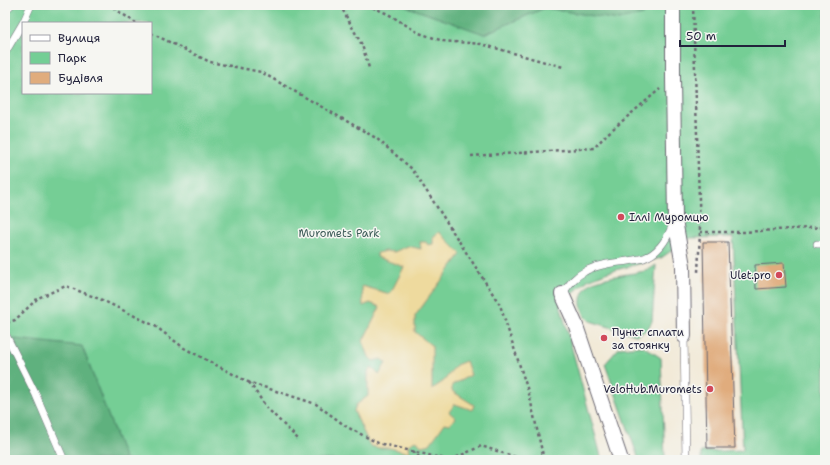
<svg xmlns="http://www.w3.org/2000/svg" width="830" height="465" viewBox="0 0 830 465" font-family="'Shantell Sans',sans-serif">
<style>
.green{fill:#74ce95;stroke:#4b7868;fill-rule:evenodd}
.forest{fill:#5fb17e;stroke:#406a5c}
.sand{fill:#eeda9e;stroke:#887e6c}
.building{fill:#e0ac7d}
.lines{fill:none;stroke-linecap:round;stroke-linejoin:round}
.lane-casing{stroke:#6b6872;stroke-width:8}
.street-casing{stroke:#6b6872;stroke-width:16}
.path{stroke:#6b6872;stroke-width:2.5;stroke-dasharray:3 3;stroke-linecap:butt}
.lane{stroke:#fff;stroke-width:7}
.street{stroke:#fff;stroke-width:14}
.poi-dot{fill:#d1495b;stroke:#f6f6f2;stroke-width:1.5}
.labels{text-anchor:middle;stroke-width:3;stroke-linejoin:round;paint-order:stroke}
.poi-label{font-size:11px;fill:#22223b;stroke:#f6f6f2;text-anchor:start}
.park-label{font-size:11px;fill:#3f5e5a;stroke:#f6f6f2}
</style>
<rect width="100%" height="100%" fill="#f6f6f2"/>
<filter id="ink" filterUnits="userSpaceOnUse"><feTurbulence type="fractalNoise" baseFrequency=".025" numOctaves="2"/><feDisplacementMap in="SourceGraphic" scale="8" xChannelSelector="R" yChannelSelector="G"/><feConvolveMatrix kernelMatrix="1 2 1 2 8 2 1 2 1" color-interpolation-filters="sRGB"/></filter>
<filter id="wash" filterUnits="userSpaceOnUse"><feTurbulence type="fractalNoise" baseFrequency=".012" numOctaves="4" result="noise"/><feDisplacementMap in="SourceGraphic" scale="16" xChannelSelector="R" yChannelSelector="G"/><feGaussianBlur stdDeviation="0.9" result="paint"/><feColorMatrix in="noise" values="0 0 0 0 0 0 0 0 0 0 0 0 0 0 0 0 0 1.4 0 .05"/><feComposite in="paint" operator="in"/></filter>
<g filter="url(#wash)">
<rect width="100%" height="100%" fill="#f2ead8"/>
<g class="green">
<path d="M 5,5 L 825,5 L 825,460 L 701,460 L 701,452 L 743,450 L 733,237 L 690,238 L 661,258 L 608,272 L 588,280 L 560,304 L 602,460 L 5,460 ZM 23,23 L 151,23 L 151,93 L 23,93 Z"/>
<path d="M 656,265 L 652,321 C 649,329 644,332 636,335 L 590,321 C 584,316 583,312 581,305 C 580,295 585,286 593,282 C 596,281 600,280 602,279 C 617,275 631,274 645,271 C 649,270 653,267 656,265 Z"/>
<path d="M 643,346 L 661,358 L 665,460 L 639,460 L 605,364 L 619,348 Z"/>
</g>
<g class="forest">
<path d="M 402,5 L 650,5 L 643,15 L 618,20 L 545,8 L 484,34 Z"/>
<path d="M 5,338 L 82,346 L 125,460 L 5,460 Z"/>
</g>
<path class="sand" d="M 439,232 L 461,254 L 415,316 L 415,332 L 432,346 L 432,389 L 444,381 L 456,365 L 466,361 L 471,375 L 452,385 L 452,391 L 474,405 L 472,410 L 455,404 L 449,412 L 456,418 L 450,424 L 445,423 L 430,444 L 421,446 L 417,440 L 408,445 L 409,453 L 390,448 L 379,448 L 370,446 L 354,411 L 356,405 L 368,396 L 368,371 L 372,368 L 379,375 L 386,363 L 381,359 L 373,361 L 369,357 L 363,341 L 380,307 L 370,303 L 363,306 L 362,286 L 390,294 L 404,267 L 377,257 L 377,253 L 386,251 L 394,252 L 408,246 L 421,249 L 420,242 L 426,242 L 428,245 L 433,244 L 433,237 Z"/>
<g id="blocks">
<g class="building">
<path d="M 703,242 L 728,242 L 735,448 L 707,448 Z"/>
<path d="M 784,263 L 786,287 L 756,289 L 755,265 Z"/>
</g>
</g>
</g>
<g filter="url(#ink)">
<use href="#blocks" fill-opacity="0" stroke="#6b6872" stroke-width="1"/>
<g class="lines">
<g class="lane-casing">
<g id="lane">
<path d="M 5,11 L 11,5"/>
<path d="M 5,53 L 24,21 L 31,5"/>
<path d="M 817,244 L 825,244"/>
<path d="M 562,294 C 569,285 574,277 584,272 C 591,267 599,266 607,264 C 619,262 632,261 644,258 C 659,253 668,237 673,224"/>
<path d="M 5,333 L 36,395 L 64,460"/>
<path d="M 684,336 L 686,460"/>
</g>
</g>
<g class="street-casing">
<g id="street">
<path d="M 673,5 L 673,78 L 675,220 L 683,266 L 684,336"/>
<path d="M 562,294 L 575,323 L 621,460"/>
</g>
</g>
<g class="path">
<path d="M 109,5 L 136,23"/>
<path d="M 340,5 L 362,45 L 369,68"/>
<path d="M 367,5 L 388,14 L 419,33 L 443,41 L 481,44 L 563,67"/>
<path d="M 693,5 L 700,232 L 698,272"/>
<path d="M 151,33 L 210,62 L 261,72 L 376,138 L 412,169 L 435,204 L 500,305 L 529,394 L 544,460"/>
<path d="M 471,156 L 594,148 L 607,134 L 660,89"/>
<path d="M 700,232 L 743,232 L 825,227"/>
<path d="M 7,323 L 15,320 L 38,298 L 66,286 L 102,300 L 155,326 L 184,348 L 248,382 L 316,404 L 347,427 L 378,443 L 449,460"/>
<path d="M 249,382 L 267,408 L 299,440"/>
<path d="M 413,451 L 422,460"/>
<path d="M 451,460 L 481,446 L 525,460"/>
</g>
<use href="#lane" class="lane"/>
<use href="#street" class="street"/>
</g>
</g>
<g class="poi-dot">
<circle cx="621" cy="217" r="4"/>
<circle cx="779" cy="275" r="4"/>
<circle cx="604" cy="338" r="4"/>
<circle cx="710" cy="389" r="4"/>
</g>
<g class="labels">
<g class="poi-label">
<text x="629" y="221">Іллі Муромцю</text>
<text x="771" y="279" text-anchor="end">Ulet.pro</text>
<text x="612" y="336">Пункт сплати<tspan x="612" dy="13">за стоянку</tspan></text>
<text x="702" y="393" text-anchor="end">VeloHub.Muromets</text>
</g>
<g class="park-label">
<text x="339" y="237">Muromets Park</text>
</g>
</g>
<rect width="830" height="465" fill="none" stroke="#f6f6f2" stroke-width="20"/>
<rect x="22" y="22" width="130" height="72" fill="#f6f6f2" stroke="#a1a1a9"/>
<rect x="30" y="35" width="20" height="6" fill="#ffffff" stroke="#a1a1a9"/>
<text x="58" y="42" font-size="12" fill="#22223b">Вулиця</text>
<rect x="30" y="52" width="20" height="12" fill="#74ce95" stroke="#a1a1a9"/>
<text x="58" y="62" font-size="12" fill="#22223b">Парк</text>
<rect x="30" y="72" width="20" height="12" fill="#e0ac7d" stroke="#a1a1a9"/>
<text x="58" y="82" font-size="12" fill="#22223b">Будівля</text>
<path d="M680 40v6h105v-6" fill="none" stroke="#22223b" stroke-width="2"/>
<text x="686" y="40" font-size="12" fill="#22223b" stroke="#f6f6f2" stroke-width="3" paint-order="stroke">50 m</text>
</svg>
